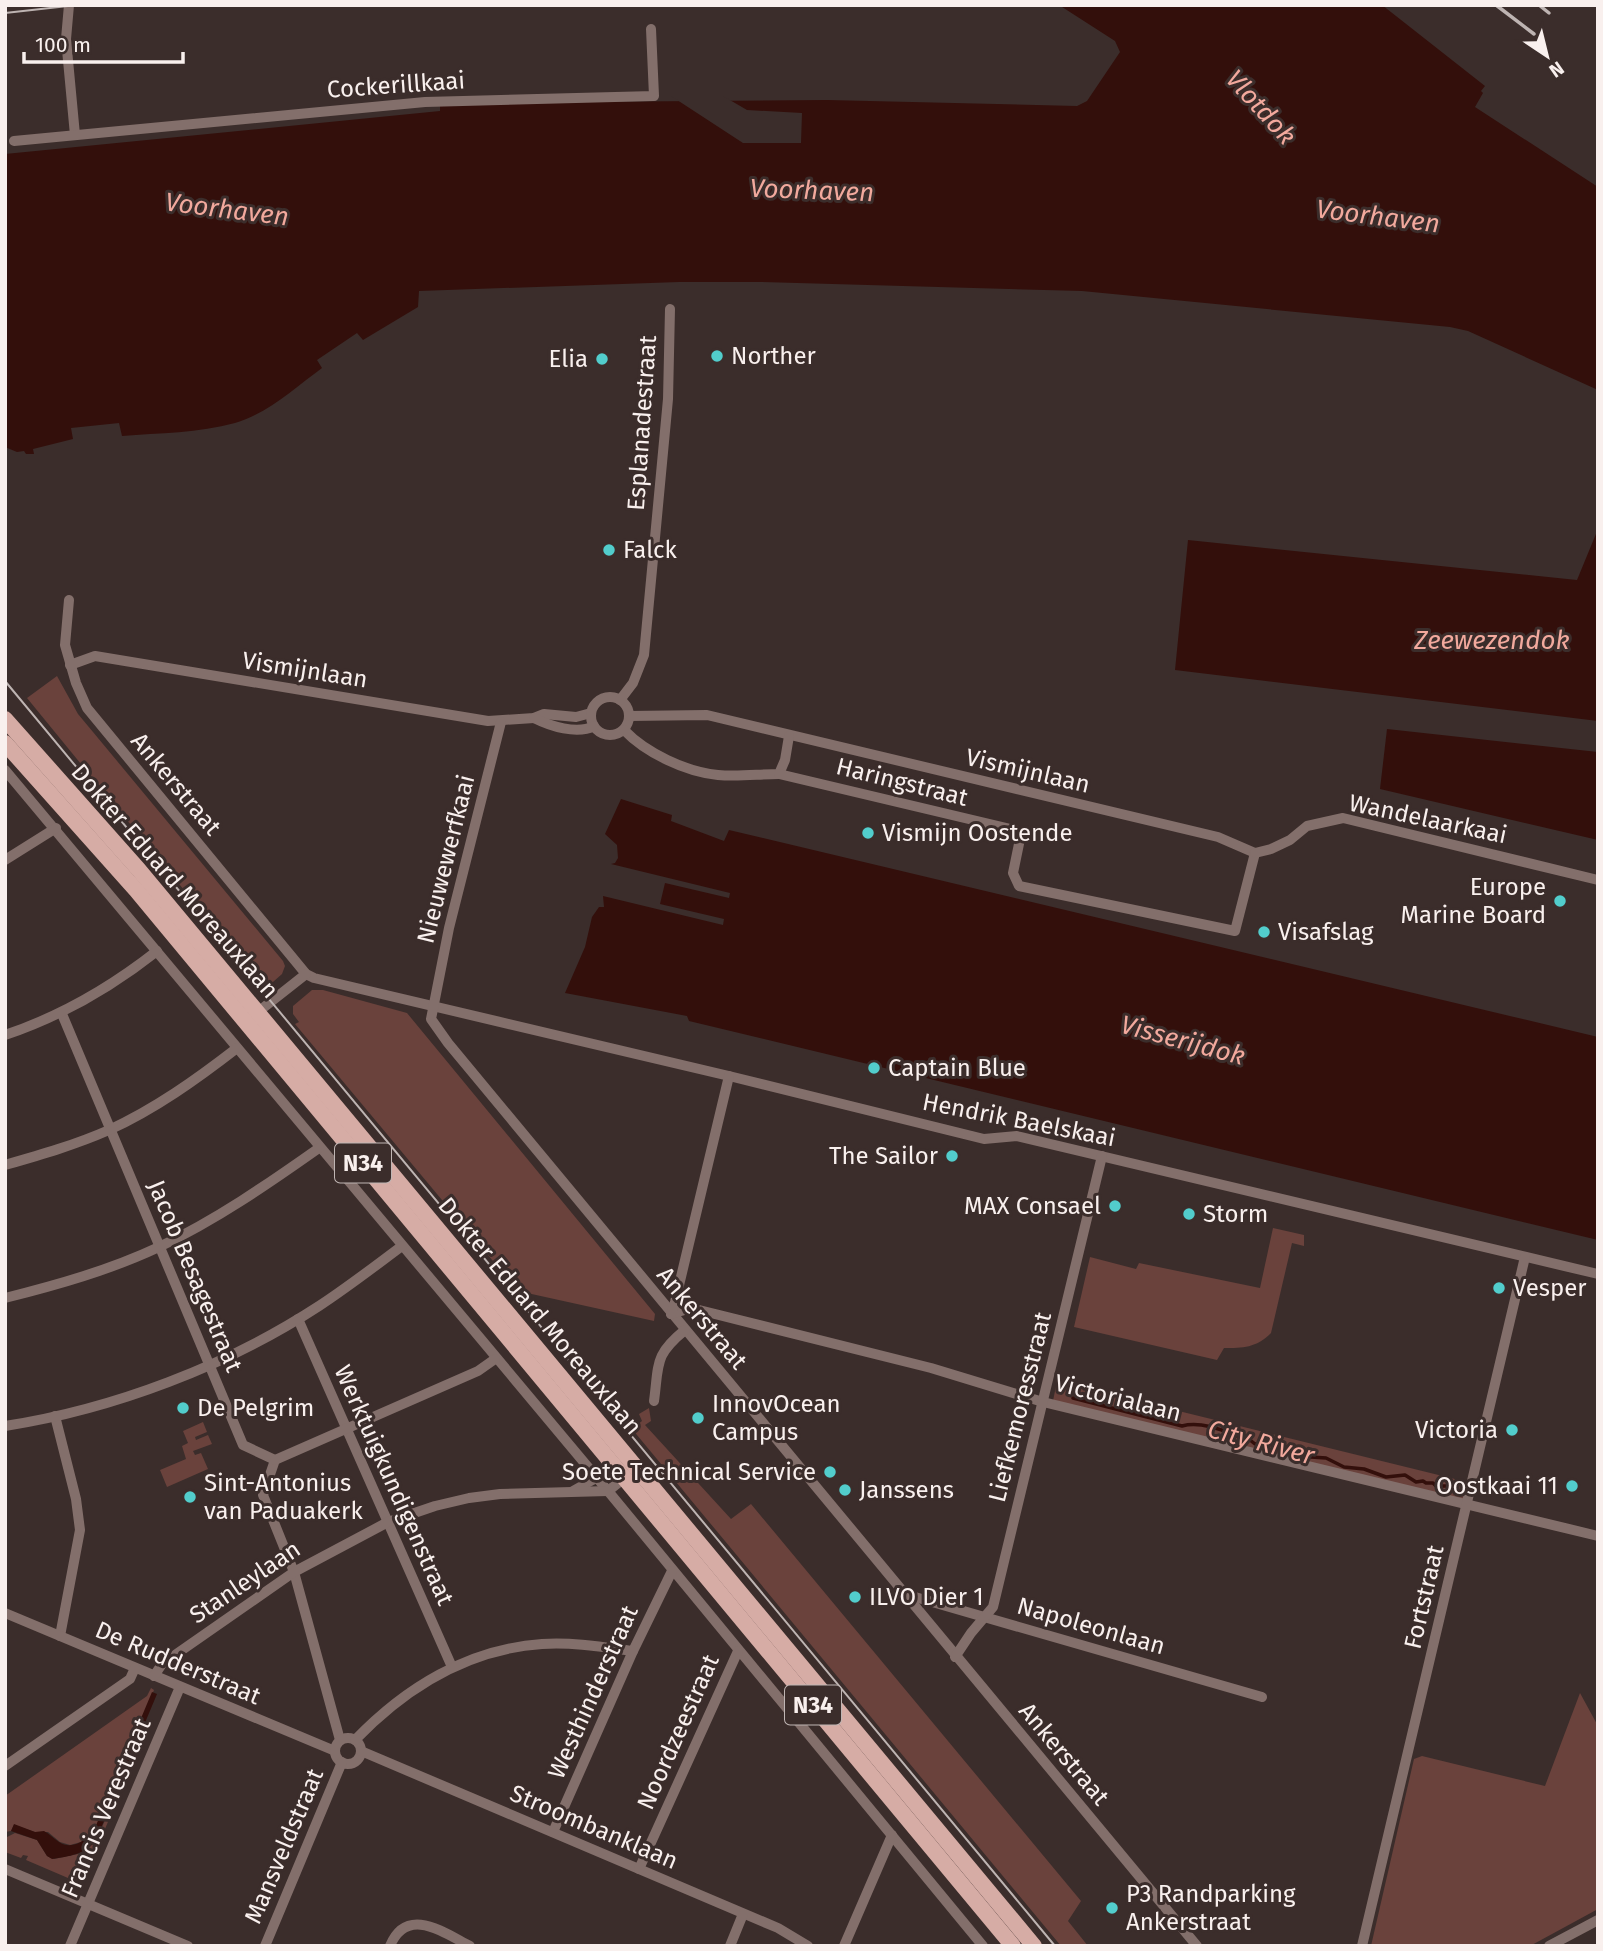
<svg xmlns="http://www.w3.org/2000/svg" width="1603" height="1951" viewBox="0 0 1603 1951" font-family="'Fira Sans',sans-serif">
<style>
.green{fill:#6a423c}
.water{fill:#330f0b}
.pier{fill:#3b2d2b}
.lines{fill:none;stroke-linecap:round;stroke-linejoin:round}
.stream{stroke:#330f0b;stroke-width:3.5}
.street{stroke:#836f6b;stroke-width:10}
.primary{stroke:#d6aca5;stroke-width:16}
.tram{stroke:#beb4b2;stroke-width:2}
.rail{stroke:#beb4b2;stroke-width:3.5}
.poi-dot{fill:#52cdcc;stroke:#3b2d2b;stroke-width:2.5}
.labels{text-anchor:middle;stroke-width:6;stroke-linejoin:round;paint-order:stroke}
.shield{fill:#3b2d2b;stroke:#c0b6b4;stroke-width:2}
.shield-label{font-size:23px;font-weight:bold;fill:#f9f0ee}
.street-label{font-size:24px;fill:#f9f0ee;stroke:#3b2d2b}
.poi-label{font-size:24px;fill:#f9f0ee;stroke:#3b2d2b;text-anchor:start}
.water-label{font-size:26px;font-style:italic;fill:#f2a99d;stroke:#3b2d2b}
</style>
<rect width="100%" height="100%" fill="#3b2d2b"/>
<g class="green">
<path d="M 57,676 L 78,714 L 93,732 L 283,961 L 285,966 L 282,974 L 265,989 L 27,698 Z"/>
<path d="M 312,990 L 323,990 L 407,1013 L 655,1314 L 654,1321 L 518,1291 L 295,1024 L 299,1022 L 293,1014 L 293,1006 Z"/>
<path d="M 1273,1228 L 1304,1235 L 1304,1246 L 1292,1243 L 1271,1333 C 1256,1348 1243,1348 1224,1348 L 1217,1360 L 1074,1327 L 1090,1257 L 1136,1269 L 1139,1263 L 1260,1288 Z"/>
<path d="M 1057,1381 L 1467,1482 L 1463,1502 L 1053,1401 Z"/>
<path d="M 649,1408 L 651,1421 L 645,1425 L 731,1519 L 751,1504 L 1081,1901 L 1068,1921 L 1088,1946 L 1061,1946 L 632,1429 L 642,1421 L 639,1414 Z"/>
<path d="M 203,1422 L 207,1432 L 195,1437 L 196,1440 L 208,1435 L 212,1444 L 193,1451 L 195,1455 L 201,1453 L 208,1469 L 167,1487 L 160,1470 L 186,1459 L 182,1446 L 188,1443 L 183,1431 Z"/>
<path d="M 151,1688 L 154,1690 L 95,1828 L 81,1842 L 70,1845 L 60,1842 L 48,1832 L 35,1832 L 14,1825 L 11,1831 L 5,1832 L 5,1796 L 147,1696 Z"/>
<path d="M 1580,1693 L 1598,1726 L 1598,1909 L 1530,1946 L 1371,1946 L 1414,1759 L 1422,1756 L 1545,1786 Z"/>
<path d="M 107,1816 L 110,1817 L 82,1884 L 26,1860 L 28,1856 L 23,1855 L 21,1858 L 5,1852 L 5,1838 L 15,1833 L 37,1840 L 47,1856 L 54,1859 L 83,1853 L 96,1840 Z"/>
</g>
<g class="water">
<path d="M 1059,5 L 1382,5 L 1485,86 L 1481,91 L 1483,93 L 1475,107 L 1598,187 L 1598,390 L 1468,331 L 1450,327 L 1082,291 L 760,282 L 679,282 L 419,291 L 418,307 L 363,340 L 357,333 L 317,360 L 322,368 C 296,387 267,414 235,423 C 199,433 159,433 122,436 L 119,423 L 71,428 L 73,439 L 33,449 L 34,454 L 26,454 L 24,451 L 17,452 L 5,447 L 5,154 L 440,111 L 440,103 L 827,100 L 1077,106 L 1087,101 L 1120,52 L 1115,41 Z"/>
<path d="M 1598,529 L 1598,721 L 1175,670 L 1188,540 L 1577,580 Z"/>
<path d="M 1387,729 L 1598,752 L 1598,840 L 1380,789 Z"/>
<path d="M 621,799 L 672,815 L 671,821 L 724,841 L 729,830 L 1598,1037 L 1598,1240 L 689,1021 L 687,1016 L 565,993 L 585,947 L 592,917 L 599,907 L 604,907 L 603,896 L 723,925 L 724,919 L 660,904 L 665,883 L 729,898 L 730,893 L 611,864 L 615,863 L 618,858 L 617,845 L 605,834 Z"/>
<path d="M 152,1692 L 157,1694 L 96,1840 C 85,1855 69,1856 52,1859 L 47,1856 L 37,1840 L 11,1831 L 14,1824 L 35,1832 L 44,1831 C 50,1834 53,1838 59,1842 C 73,1851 88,1839 95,1828 Z"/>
</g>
<path class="pier" d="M 671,96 L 723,96 L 747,110 L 802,113 L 801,143 L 743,143 Z"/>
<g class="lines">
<path class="stream" d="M 1073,1398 L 1182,1426 C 1201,1421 1222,1430 1240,1437 L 1245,1436 L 1255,1444 L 1268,1443 L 1280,1449 L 1311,1457 L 1326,1458 L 1344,1467 L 1364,1469 L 1386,1477 L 1405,1475 L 1416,1482 L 1423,1481 L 1426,1483 L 1433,1483 L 1436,1486 L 1448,1486"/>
<g class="street">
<path d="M 69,5 L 66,39 L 75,135"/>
<path d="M 14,141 L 425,102 L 654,96 L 651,29"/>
<path d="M 69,600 L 65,645 L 76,683 L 87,708 L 306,974 L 314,978 L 729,1076 L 984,1139 L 1017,1136 L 1598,1274"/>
<path d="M 70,665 L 95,656 L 488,721 L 534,718 L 544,714 L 576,717 L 591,713"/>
<circle cx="610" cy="716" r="19"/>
<path d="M 620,700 L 633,683 L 644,655 L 668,399 L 670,309"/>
<path d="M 629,716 L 707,715 L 1218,837 L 1255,853"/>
<path d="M 534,718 C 550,726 577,735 594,726"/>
<path d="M 501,722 L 449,928 L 431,1019 L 448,1043 L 1197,1946"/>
<path d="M 624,730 C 646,753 686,772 718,775 C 738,777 759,774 779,774 L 785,760 L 789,736"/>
<path d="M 5,770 L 608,1491 L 983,1946"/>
<path d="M 779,774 L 1015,830 L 1020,839 L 1013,873 L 1019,886 L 1235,931 L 1255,853"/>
<path d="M 1255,853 L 1271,849 L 1290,840 L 1307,826 L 1343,818 L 1598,880"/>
<path d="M 5,860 L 56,828"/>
<path d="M 62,1014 L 243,1445 L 275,1460 L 263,1495 L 294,1572 L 340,1740"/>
<path d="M 254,1015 L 306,974"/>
<path d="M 5,1035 C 62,1016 110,988 157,951"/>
<path d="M 5,1165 C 40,1155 75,1145 109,1130 C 155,1109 197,1079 237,1048"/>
<path d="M 5,1298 C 57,1285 110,1270 159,1247 C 216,1220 268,1184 319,1148"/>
<path d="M 671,1314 L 691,1308 L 931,1368 L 1043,1402 L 1598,1536"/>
<path d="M 671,1314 L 675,1302 L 729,1076"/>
<path d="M 298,1319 L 452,1667"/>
<path d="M 654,1401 C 659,1364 654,1355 685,1330"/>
<path d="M 55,1416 L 76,1499 L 80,1530 L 60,1636"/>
<path d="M 5,1426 C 114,1409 227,1366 319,1306 C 348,1287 375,1266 402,1246"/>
<path d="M 275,1460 L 478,1371 L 495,1359"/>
<path d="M 573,1491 L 596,1478 L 615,1462"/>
<path d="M 910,1601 L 915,1597 L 1262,1697"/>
<path d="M 5,1613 L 335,1751"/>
<path d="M 955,1657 L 971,1633 L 993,1607 L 1102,1156"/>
<path d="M 154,1676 L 162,1664 L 294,1572 L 388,1522 L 435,1506 L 469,1498 L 500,1494 L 608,1491 L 628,1475"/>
<circle cx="348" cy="1751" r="13"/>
<path d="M 355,1740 C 405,1688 468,1649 542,1644 C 573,1642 603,1647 633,1651"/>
<path d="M 361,1751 L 778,1928 L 808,1946"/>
<path d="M 5,1766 L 130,1679 L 135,1668"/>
<path d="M 553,1832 L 633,1651 L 672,1571"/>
<path d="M 5,1869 L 188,1946"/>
<path d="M 639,1869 L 738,1651"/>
<path d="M 70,1946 L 180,1687"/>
<path d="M 265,1946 L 342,1762"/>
<path d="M 390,1946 C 407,1905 444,1933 470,1946"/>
<path d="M 730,1946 L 743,1914"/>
<path d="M 844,1946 L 892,1835"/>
<path d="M 1362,1946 L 1525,1257"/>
<path d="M 1549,1946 L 1598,1920"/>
</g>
<g class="primary">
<path d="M 5,719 L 139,870 L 1034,1946"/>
<path d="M 5,743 L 136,890 L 1013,1946"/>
</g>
<g class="tram">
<path d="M 5,13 L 77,5"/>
<path d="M 5,681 L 1055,1946"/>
</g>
<g class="rail">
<path d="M 1496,5 L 1534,34"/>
<path d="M 1539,5 L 1549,13"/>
</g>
</g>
<g class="poi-dot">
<circle cx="717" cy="356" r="7"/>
<circle cx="602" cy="359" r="7"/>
<circle cx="609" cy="550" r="7"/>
<circle cx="868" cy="833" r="7"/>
<circle cx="1560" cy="901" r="7"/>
<circle cx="1264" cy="932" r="7"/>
<circle cx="874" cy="1068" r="7"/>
<circle cx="952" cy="1156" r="7"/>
<circle cx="1115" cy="1206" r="7"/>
<circle cx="1189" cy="1214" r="7"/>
<circle cx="1499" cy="1288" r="7"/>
<circle cx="183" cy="1408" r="7"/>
<circle cx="698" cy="1418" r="7"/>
<circle cx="1512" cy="1430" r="7"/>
<circle cx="830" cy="1472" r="7"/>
<circle cx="1572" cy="1486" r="7"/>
<circle cx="845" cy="1490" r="7"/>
<circle cx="190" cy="1497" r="7"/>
<circle cx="855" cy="1597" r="7"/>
<circle cx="1112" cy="1908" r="7"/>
</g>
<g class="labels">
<g class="shield">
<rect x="335" y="1143.5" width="56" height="39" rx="5"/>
<rect x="785" y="1685.5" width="56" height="39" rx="5"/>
</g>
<g class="shield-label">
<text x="363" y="1171">N34</text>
<text x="813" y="1713">N34</text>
</g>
<g class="street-label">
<text transform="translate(396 85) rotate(-4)" y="8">Cockerillkaai</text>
<text transform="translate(642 423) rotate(-86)" y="8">Esplanadestraat</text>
<text transform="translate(305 670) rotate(9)" y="8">Vismijnlaan</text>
<text transform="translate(1028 771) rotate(13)" y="8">Vismijnlaan</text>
<text transform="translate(902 782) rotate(14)" y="8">Haringstraat</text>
<text transform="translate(176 784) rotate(50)" y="8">Ankerstraat</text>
<text transform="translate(1428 819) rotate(12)" y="8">Wandelaarkaai</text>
<text transform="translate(446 859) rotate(-76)" y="8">Nieuwewerfkaai</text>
<text transform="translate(175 881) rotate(49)" y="8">Dokter Eduard Moreauxlaan</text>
<text transform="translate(1019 1120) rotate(11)" y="8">Hendrik Baelskaai</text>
<text transform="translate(195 1276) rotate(67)" y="8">Jacob Besagestraat</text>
<text transform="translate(540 1316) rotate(50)" y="8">Dokter Eduard Moreauxlaan</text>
<text transform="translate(702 1318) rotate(50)" y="8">Ankerstraat</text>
<text transform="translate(1118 1398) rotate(14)" y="8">Victorialaan</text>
<text transform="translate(1020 1407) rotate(-76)" y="8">Liefkemoresstraat</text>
<text transform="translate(394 1485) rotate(66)" y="8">Werktuigkundigenstraat</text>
<text transform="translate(245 1582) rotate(-34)" y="8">Stanleylaan</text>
<text transform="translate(1424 1597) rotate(-77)" y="8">Fortstraat</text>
<text transform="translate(1091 1626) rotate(16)" y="8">Napoleonlaan</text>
<text transform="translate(178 1663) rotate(23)" y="8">De Rudderstraat</text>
<text transform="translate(593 1692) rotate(-66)" y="8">Westhinderstraat</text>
<text transform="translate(678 1732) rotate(-66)" y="8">Noordzeestraat</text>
<text transform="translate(1064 1754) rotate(50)" y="8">Ankerstraat</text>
<text transform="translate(106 1808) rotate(-67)" y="8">Francis Verestraat</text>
<text transform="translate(594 1827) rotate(23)" y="8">Stroombanklaan</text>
<text transform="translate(284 1846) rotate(-67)" y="8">Mansveldstraat</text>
</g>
<g class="poi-label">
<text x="731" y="364">Norther</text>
<text x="588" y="367" text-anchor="end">Elia</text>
<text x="623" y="558">Falck</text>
<text x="882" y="841">Vismijn Oostende</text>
<text x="1546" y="895" text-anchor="end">Europe<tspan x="1546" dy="28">Marine Board</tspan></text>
<text x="1278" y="940">Visafslag</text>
<text x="888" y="1076">Captain Blue</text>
<text x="938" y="1164" text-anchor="end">The Sailor</text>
<text x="1101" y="1214" text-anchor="end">MAX Consael</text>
<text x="1203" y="1222">Storm</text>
<text x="1513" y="1296">Vesper</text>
<text x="712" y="1412">InnovOcean<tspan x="712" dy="28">Campus</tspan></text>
<text x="197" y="1416">De Pelgrim</text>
<text x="1498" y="1438" text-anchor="end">Victoria</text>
<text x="816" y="1480" text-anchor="end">Soete Technical Service</text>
<text x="204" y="1491">Sint-Antonius<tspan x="204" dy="28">van Paduakerk</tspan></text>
<text x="1558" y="1494" text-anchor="end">Oostkaai 11</text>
<text x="859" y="1498">Janssens</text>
<text x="869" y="1605">ILVO Dier 1</text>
<text x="1126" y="1902">P3 Randparking<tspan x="1126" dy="28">Ankerstraat</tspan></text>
</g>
<g class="water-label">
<text transform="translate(1261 107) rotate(48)" y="9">Vlotdok</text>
<text transform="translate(812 190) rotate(2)" y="9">Voorhaven</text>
<text transform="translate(227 209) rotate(7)" y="9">Voorhaven</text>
<text transform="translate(1378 216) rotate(7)" y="9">Voorhaven</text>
<text x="1492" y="649">Zeewezendok</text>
<text transform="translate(1183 1040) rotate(15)" y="9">Visserijdok</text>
<text transform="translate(1261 1442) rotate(15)" y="9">City River</text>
</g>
</g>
<rect width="1603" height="1951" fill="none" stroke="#f9f0ee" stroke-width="14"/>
<g transform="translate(1547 56) rotate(145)" stroke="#3b2d2b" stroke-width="5" paint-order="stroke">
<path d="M0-5L12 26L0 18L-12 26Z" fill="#f9f0ee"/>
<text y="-10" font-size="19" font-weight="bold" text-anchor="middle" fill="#f9f0ee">N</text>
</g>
<path d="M24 52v10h159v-10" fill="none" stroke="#f9f0ee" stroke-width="3.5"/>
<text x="35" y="52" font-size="21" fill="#f9f0ee" stroke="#3b2d2b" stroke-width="5" paint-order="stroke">100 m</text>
</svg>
